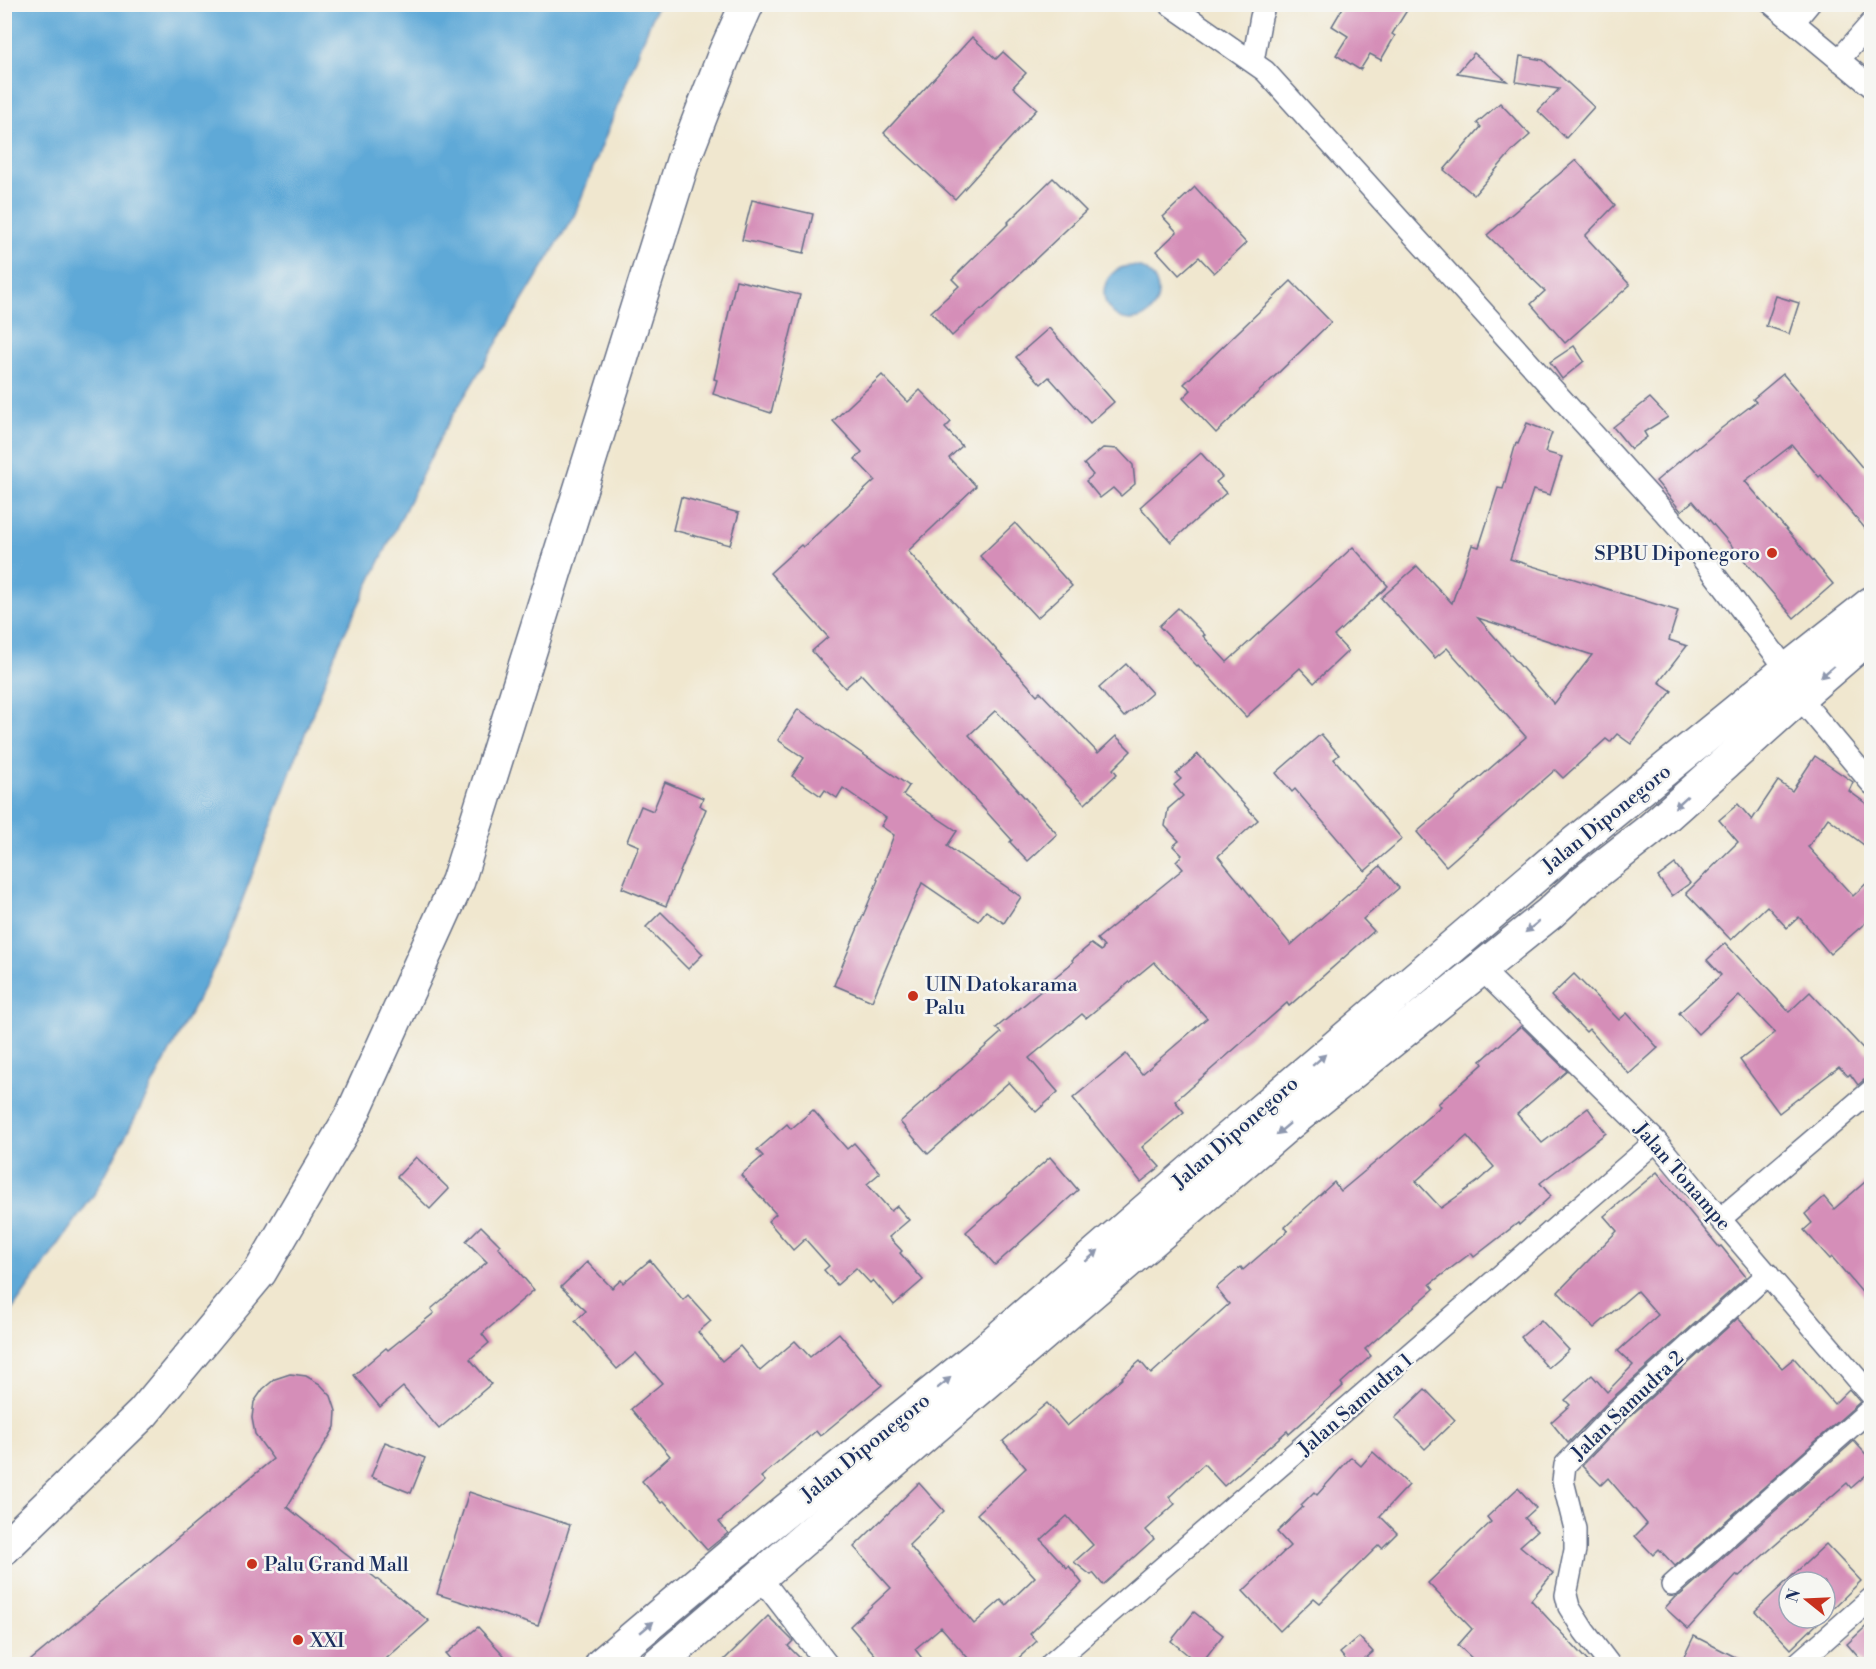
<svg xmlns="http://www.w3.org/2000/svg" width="1876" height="1669" viewBox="0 0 1876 1669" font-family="'Libre Bodoni',serif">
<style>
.water{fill:#5fa9d7;stroke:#3d6c9a;stroke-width:1.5}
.building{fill:#d58eb8;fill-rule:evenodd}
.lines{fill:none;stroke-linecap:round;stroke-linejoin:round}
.minor-casing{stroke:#666f86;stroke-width:24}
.primary-casing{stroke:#666f86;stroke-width:36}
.trunk-casing{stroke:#666f86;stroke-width:36}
.minor{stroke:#fff;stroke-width:21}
.primary{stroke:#fff;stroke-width:33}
.trunk{stroke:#fff;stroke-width:33}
.oneway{fill:#8d97ae}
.poi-dot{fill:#c8321e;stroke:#f6f6f2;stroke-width:2}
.labels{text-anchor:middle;stroke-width:5;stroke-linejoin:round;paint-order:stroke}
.poi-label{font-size:20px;fill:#1b2f5e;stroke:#f6f6f2;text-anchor:start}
.street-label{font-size:20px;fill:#1b2f5e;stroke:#f6f6f2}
</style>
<rect width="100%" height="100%" fill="#f6f6f2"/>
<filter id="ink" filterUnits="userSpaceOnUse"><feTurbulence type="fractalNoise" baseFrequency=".0167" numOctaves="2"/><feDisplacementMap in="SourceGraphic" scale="12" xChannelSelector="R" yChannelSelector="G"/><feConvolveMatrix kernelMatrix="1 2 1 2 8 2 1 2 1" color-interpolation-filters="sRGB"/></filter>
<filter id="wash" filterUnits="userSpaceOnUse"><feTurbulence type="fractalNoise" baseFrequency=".008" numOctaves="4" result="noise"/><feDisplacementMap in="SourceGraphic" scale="24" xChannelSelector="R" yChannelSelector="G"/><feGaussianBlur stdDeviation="1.35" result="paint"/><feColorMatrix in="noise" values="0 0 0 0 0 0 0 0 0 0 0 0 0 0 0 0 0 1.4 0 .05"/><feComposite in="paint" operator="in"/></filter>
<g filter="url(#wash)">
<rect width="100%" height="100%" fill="#f0e7cf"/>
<g class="water">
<path d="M 5,4 L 657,5 L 575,214 L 444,430 L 336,651 L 224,949 L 97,1190 L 5,1320 Z"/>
<circle cx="1131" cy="293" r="27"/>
</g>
<g id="blocks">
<g class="building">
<path d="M 1345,4 L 1411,4 L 1392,34 L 1395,36 L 1381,60 L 1370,54 L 1360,70 L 1336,55 L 1348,36 L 1332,26 Z"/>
<path d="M 972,37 L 996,59 L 1003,52 L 1026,73 L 1013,87 L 1037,109 L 955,199 L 884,133 Z"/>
<path d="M 1474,53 L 1507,81 L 1457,73 Z"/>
<path d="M 1520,56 L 1543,60 L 1594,107 L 1566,138 L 1538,111 L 1559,89 L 1516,82 Z"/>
<path d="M 1500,103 L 1530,135 L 1512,151 L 1474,195 L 1444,170 L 1481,127 L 1477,123 Z"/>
<path d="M 1576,160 L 1615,205 L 1585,236 L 1630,285 L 1565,343 L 1531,304 L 1545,291 L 1487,235 Z"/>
<path d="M 1053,178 L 1086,211 L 982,310 L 981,309 L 952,336 L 931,312 L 959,286 L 952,279 L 1009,223 L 1008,222 Z"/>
<path d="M 1195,187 L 1246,243 L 1214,273 L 1199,257 L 1179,275 L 1157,251 L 1177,232 L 1163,217 Z"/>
<path d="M 752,200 L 813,214 L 804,253 L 742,240 Z"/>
<path d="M 736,280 L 800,295 L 771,413 L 713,394 L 717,380 L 714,379 Z"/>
<path d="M 1291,281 L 1331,322 L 1216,433 L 1183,398 L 1191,390 L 1184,384 Z"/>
<path d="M 1776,296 L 1799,303 L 1789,334 L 1766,326 Z"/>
<path d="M 1049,328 L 1114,402 L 1090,423 L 1049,377 L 1041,384 L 1016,357 Z"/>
<path d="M 1574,346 L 1584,361 L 1562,379 L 1550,362 Z"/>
<path d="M 1783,374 L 1872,479 L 1872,537 L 1821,475 L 1819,477 L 1792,445 L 1745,481 L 1833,584 L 1794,618 L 1693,501 L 1681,511 L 1656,481 L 1695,448 L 1696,449 L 1719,430 L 1756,402 L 1753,399 Z"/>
<path d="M 882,375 L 908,402 L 920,390 L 951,422 L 945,428 L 962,446 L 949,458 L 976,486 L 908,551 L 1037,695 L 1040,692 L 1098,753 L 1116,736 L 1131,751 L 1113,769 L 1117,774 L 1085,804 L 997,712 L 995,711 L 969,735 L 1057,834 L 1028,861 L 1010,842 L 1012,840 L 861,674 L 845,688 L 812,651 L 828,637 L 770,573 L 801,545 L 803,547 L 875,480 L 855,459 L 862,452 L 833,421 Z"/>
<path d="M 1650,398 L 1668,417 L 1644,432 L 1647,437 L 1631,449 L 1613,427 Z"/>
<path d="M 1527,423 L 1552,433 L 1545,452 L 1562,457 L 1550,495 L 1533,490 L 1510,559 L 1678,611 L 1669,640 L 1687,646 L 1659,682 L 1672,691 L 1631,744 L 1617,734 L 1610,742 L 1606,739 L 1563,778 L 1555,770 L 1446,866 L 1417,832 L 1526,737 L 1447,648 L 1435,658 L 1381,598 L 1417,566 L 1452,603 L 1472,545 L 1479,547 L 1498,488 L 1503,489 L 1516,443 L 1518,444 ZM 1478,618 L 1592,655 L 1554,704 Z"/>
<path d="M 1103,448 L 1118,449 L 1133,465 L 1135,484 L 1121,496 L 1113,488 L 1100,498 L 1086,481 L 1093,475 L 1084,464 Z"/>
<path d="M 1201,453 L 1222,477 L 1216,482 L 1226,493 L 1171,542 L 1140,507 Z"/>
<path d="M 681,497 L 739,513 L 730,545 L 673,530 Z"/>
<path d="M 1015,523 L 1072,586 L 1037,618 L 980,556 Z"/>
<path d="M 1353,547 L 1388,586 L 1334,636 L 1348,651 L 1314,683 L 1300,668 L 1246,717 L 1198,665 L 1197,666 L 1159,626 L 1178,608 L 1205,635 L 1203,636 L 1227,662 Z"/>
<path d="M 1126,664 L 1152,693 L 1124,717 L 1099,688 Z"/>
<path d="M 798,709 L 909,786 L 903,795 L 957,831 L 947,846 L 1021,897 L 1004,923 L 986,911 L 978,921 L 922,883 L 872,1001 L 834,985 L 878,880 L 877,879 L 894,835 L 881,826 L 886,818 L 843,788 L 837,798 L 825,790 L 821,796 L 792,776 L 804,758 L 778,740 Z"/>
<path d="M 1321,734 L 1339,755 L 1334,759 L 1402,839 L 1365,871 L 1295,789 L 1292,792 L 1276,773 Z"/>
<path d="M 1198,754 L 1258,820 L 1218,856 L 1291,945 L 1380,866 L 1399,888 L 1363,919 L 1374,931 L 1289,1006 L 1287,1003 L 1175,1101 L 1184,1112 L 1142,1147 L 1160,1167 L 1141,1182 L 1073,1098 L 1126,1054 L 1142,1074 L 1207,1018 L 1154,962 L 1086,1018 L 1082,1014 L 1029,1058 L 1058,1092 L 1036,1112 L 1009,1082 L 928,1154 L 900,1122 L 1001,1033 L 996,1028 L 1054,980 L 1053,979 L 1073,962 L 1072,960 L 1091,944 L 1101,951 L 1104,947 L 1097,939 L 1183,869 L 1176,861 L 1182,855 L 1173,846 L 1179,841 L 1165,826 L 1168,809 L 1183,796 L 1174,785 L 1181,779 L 1176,774 Z"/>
<path d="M 1815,756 L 1853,782 L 1849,791 L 1872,808 L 1872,851 L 1828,818 L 1808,847 L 1853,896 L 1872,878 L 1872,917 L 1830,954 L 1799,917 L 1787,928 L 1767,906 L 1731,940 L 1686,893 L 1738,842 L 1719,820 L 1738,804 L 1752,820 L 1778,781 L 1792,791 Z"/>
<path d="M 665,782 L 703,798 L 700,806 L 706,809 L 666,906 L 622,888 L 639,846 L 627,841 L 641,806 L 653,811 Z"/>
<path d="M 1675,864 L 1690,883 L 1672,896 L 1658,877 Z"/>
<path d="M 661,912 L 703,954 L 688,969 L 646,927 Z"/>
<path d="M 1725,943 L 1789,1012 L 1810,992 L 1872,1058 L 1872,1078 L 1864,1080 L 1858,1085 L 1850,1074 L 1848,1076 L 1839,1067 L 1779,1113 L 1740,1060 L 1775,1033 L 1739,995 L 1698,1034 L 1679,1013 L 1721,975 L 1707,960 Z"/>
<path d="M 1574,974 L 1619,1020 L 1627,1013 L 1658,1048 L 1629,1074 L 1589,1029 L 1586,1032 L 1551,996 Z"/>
<path d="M 1521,1026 L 1567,1071 L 1517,1114 L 1542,1143 L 1588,1108 L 1606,1133 L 1540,1183 L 1551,1196 L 1519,1225 L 1518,1223 L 1474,1257 L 1471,1253 L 1430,1284 L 1434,1289 L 1365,1349 L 1371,1356 L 1341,1383 L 1343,1386 L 1289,1434 L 1287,1431 L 1224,1486 L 1204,1464 L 1169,1497 L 1175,1504 L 1146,1530 L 1154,1539 L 1103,1585 L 1093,1573 L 1091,1575 L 1074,1562 L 1093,1545 L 1067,1516 L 1041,1540 L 1067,1568 L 1069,1566 L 1082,1583 L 1030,1634 L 1037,1641 L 1011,1665 L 974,1665 L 941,1627 L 915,1649 L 927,1665 L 884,1665 L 850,1626 L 891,1588 L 854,1547 L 919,1483 L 944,1511 L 909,1545 L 974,1624 L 1001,1600 L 1006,1605 L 1035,1577 L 977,1514 L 1026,1468 L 1003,1441 L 1047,1403 L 1067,1426 L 1123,1378 L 1122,1377 L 1140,1361 L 1151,1374 L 1229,1304 L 1216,1288 L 1241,1267 L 1243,1270 L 1288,1231 L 1285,1227 L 1334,1182 L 1341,1191 L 1396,1145 L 1441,1106 L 1438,1104 L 1483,1064 L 1481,1061 ZM 1467,1136 L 1494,1167 L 1477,1182 L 1441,1208 L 1416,1181 Z"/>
<path d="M 813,1110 L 847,1149 L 854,1143 L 880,1173 L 867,1184 L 891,1211 L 897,1206 L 909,1220 L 889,1237 L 902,1251 L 900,1253 L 923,1280 L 894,1305 L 873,1280 L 870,1283 L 856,1268 L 837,1285 L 824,1270 L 829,1266 L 805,1239 L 793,1250 L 768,1221 L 776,1214 L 741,1175 L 763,1156 L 757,1150 L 787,1124 L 791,1129 Z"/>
<path d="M 416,1157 L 449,1189 L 430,1209 L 397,1177 Z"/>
<path d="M 1050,1157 L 1078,1190 L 995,1265 L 966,1232 Z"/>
<path d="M 1657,1172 L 1719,1247 L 1721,1246 L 1746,1277 L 1608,1402 L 1568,1443 L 1551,1422 L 1570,1405 L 1565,1400 L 1592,1375 L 1607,1392 L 1633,1365 L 1618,1351 L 1658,1315 L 1637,1291 L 1594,1328 L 1558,1292 L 1617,1231 L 1604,1216 Z"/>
<path d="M 1872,1176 L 1872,1304 L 1832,1257 L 1830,1259 L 1804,1230 L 1812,1223 L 1805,1214 L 1824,1197 L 1834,1209 Z"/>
<path d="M 481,1226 L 500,1245 L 498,1247 L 534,1290 L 482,1334 L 489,1343 L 470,1359 L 491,1384 L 439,1429 L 403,1387 L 380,1407 L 354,1375 L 386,1348 L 388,1350 L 434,1313 L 431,1309 L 487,1262 L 466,1241 Z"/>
<path d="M 650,1260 L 683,1300 L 688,1295 L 711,1321 L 698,1332 L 722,1361 L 740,1346 L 760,1371 L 795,1341 L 810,1357 L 839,1333 L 882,1385 L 820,1436 L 816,1431 L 761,1477 L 765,1481 L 719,1522 L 728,1533 L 707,1550 L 664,1501 L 661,1503 L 642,1481 L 670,1456 L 631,1409 L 662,1383 L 636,1353 L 617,1369 L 575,1321 L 586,1311 L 561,1287 L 587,1262 L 612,1288 L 621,1280 L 623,1283 Z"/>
<path d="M 1738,1318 L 1782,1368 L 1794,1358 L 1834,1404 L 1849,1389 L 1860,1402 L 1675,1566 L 1659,1549 L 1653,1555 L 1635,1536 L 1647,1524 L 1608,1478 L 1601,1485 L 1582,1466 L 1626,1420 Z"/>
<path d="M 1541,1320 L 1569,1350 L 1548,1368 L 1521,1337 Z"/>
<path d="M 290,1374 L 306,1376 L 320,1384 L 331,1396 L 336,1411 L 335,1427 L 287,1507 L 429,1621 L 379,1665 L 25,1665 L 273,1459 L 255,1434 L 252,1418 L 254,1402 L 263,1389 L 275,1379 Z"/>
<path d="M 1425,1389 L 1455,1420 L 1425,1449 L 1395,1418 Z"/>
<path d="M 1854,1441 L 1872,1461 L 1872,1470 L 1851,1488 L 1847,1483 L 1738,1577 L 1737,1575 L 1688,1629 L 1665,1608 L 1675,1597 L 1680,1595 Z"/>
<path d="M 385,1442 L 425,1458 L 411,1493 L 371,1477 Z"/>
<path d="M 1373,1452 L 1409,1485 L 1380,1516 L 1397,1533 L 1382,1548 L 1379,1545 L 1320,1603 L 1314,1598 L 1280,1631 L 1243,1591 L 1290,1546 L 1277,1532 L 1303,1507 L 1301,1505 L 1314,1492 L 1317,1495 L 1351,1457 L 1361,1466 Z"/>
<path d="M 1518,1488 L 1536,1508 L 1525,1518 L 1537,1531 L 1520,1546 L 1553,1573 L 1531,1600 L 1591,1665 L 1479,1665 L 1458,1645 L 1472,1629 L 1428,1583 L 1491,1522 L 1487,1517 Z"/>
<path d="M 469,1492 L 570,1525 L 538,1626 L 437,1594 Z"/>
<path d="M 1826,1544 L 1861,1581 L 1825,1616 L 1825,1582 L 1789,1582 L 1789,1618 L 1823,1618 L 1791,1649 L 1755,1611 Z"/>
<path d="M 1194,1612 L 1223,1635 L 1200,1665 L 1171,1641 Z"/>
<path d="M 768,1616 L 793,1641 L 788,1646 L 807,1665 L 719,1665 Z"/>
<path d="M 1872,1621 L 1872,1665 L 1865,1665 L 1847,1644 Z"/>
<path d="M 478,1627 L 513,1665 L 455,1665 L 446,1654 Z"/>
<path d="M 1694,1636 L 1751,1665 L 1680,1665 Z"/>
<path d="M 1359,1637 L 1373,1652 L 1358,1665 L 1350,1665 L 1340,1653 Z"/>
</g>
</g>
</g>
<g filter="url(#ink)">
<use href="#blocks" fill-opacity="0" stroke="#666f86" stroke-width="1.5"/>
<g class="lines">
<g class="minor-casing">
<g id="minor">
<path d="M 1169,4 L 1265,71 L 1683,533 L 1787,670"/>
<path d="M 1772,4 L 1872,87"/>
<path d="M 1794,22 L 1809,4"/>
<path d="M 1839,60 L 1872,22"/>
<path d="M 1253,61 L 1261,17 L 1265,4"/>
<path d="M 1799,697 L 1872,784"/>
<path d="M 1481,969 L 1656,1141 L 1720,1219 L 1872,1396"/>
<path d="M 1720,1219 L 1872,1090"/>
<path d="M 760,1577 L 827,1664"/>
<path d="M 1672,1585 L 1872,1408"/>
<path d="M 1051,1664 L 1656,1141"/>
<path d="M 1609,1664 L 1584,1631 L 1569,1607 L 1566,1595 L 1575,1550 L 1575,1529 L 1563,1481 L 1565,1465 L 1617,1411 L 1768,1274"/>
<path d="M 1797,1664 L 1872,1598"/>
</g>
</g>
<g class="primary-casing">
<path id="primary" d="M 4,1548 L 143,1413 L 260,1272 L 352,1115 L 458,881 L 683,161 L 725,53 L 747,4"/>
</g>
<g class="trunk-casing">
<g id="trunk">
<path d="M 602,1664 L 731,1555 L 983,1352 L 1222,1144 L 1555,859 L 1787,670 L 1872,603"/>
<path d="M 658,1664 L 1286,1126 L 1550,913 L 1581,884 L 1650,830 L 1799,697 L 1872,634"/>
</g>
</g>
<use href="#minor" class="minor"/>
<use href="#primary" class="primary"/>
<use href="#trunk" class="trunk"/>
</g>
<defs><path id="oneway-solid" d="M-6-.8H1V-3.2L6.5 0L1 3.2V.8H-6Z" transform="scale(1.5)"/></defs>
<g class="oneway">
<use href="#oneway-solid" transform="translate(1827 672) rotate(139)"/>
<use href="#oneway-solid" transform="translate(1681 802) rotate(138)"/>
<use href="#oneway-solid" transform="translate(1532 927) rotate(141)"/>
<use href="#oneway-solid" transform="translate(1319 1060) rotate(-41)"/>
<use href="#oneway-solid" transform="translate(1283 1129) rotate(140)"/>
<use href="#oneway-solid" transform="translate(1092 1256) rotate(-41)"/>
<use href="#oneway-solid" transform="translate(944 1383) rotate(-39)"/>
<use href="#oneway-solid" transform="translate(647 1627) rotate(-40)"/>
</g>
</g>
<g class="poi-dot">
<circle cx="1772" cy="553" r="6"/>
<circle cx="913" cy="996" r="6"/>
<circle cx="252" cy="1564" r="6"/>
<circle cx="298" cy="1640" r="6"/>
</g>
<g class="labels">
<g class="poi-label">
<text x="1760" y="560" text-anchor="end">SPBU Diponegoro</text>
<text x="925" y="991">UIN Datokarama<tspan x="925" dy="23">Palu</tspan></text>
<text x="264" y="1571">Palu Grand Mall</text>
<text x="310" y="1647">XXI</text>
</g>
<g class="street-label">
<text transform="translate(1606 818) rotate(-39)" y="7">Jalan Diponegoro</text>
<text transform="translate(1235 1132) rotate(-41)" y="7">Jalan Diponegoro</text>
<text transform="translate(1683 1176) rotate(49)" y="7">Jalan Tonampe</text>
<text transform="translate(1355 1404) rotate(-41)" y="7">Jalan Samudra 1</text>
<text transform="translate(1627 1405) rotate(-44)" y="7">Jalan Samudra 2</text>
<text transform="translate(865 1447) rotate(-39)" y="7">Jalan Diponegoro</text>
</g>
</g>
<rect width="1876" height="1669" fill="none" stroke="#f6f6f2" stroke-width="24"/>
<g transform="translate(1807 1600) rotate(288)"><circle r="28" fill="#f6f6f2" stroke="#9ea6b7" stroke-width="1.5"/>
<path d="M0-4.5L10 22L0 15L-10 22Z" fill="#c8321e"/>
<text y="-9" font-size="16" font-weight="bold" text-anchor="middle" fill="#1b2f5e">N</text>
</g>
</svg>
